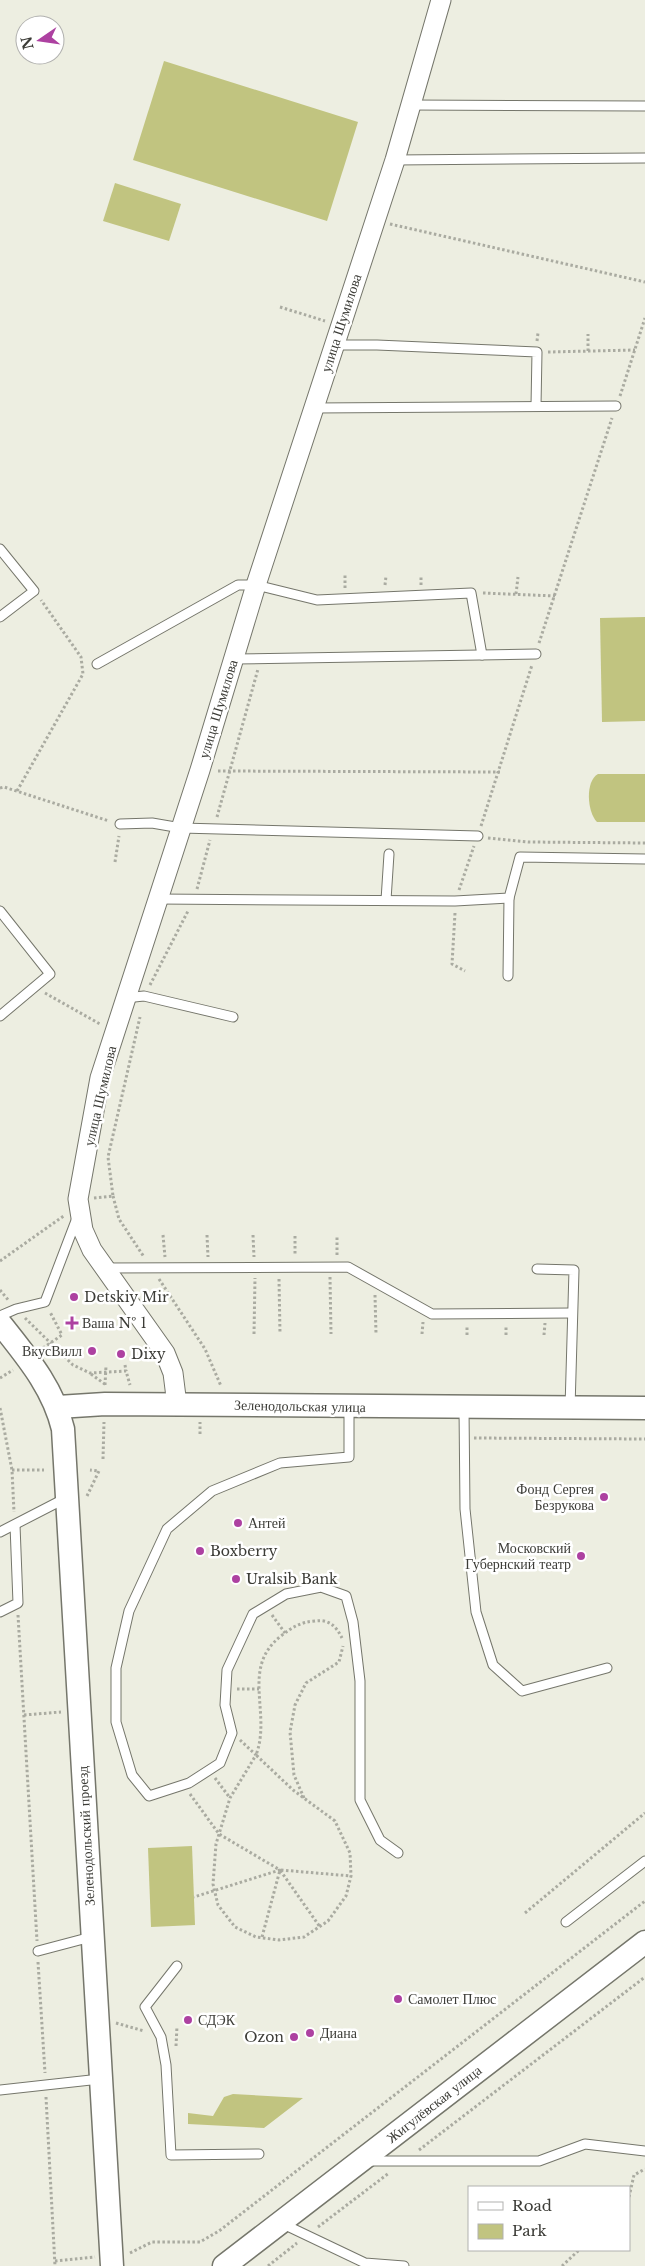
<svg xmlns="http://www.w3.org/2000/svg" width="645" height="2266" viewBox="0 0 645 2266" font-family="'Libre Baskerville',serif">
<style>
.green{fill:#c1c480}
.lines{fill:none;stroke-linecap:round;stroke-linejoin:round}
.service-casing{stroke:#75766b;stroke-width:11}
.minor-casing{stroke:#75766b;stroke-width:21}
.tertiary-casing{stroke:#75766b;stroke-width:25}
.path{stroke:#aaaba1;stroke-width:3;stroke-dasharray:2.5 2.5;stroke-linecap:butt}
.service{stroke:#fff;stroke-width:9}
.minor{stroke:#fff;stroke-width:19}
.tertiary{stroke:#fff;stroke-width:22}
.poi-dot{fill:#ad41a1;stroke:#fff;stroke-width:2}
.labels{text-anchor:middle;stroke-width:5;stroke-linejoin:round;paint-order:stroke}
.street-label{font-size:14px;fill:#3c3c37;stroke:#fff}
.poi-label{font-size:14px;fill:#3c3c37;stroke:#fff;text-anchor:start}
</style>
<rect width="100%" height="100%" fill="#edeee1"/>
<g class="green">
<path d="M 164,61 L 358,122 L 327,221 L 133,160 Z"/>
<path d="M 115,183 L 181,204 L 169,241 L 103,221 Z"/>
<path d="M 645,617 L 645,721 L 602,722 L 600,618 Z"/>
<path d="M 598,774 L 645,774 L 645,822 L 597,822 C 587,812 585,781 598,774 Z"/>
<path d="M 192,1846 L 195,1925 L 151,1927 L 148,1848 Z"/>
<path d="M 233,2094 L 303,2098 L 264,2128 L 188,2124 L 188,2113 L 213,2116 L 224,2097 Z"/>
</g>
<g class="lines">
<g class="service-casing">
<g id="service">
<path d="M 411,105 L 645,106"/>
<path d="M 395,160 L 645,158"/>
<path d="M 334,345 L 377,345 L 537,352 L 536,406"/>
<path d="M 314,408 L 616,406"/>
<path d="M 0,549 L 34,591 L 0,617"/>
<path d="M 234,659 L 536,654"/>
<path d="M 97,664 L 238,585 L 256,585 L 317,600 L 471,593 L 482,655"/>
<path d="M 120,824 L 152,823 L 181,828 L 478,836"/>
<path d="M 157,899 L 455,901 L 509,898 L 520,857 L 645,859"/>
<path d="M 386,900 L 389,854"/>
<path d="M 0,911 L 50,974 L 0,1016"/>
<path d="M 508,976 L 509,898"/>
<path d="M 125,998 L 144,996 L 233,1017"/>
<path d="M 105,1268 L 348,1267 L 432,1314 L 572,1313"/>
<path d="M 537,1269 L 574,1270 L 570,1408"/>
<path d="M 0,1316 L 16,1309 L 45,1302 L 77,1218"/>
<path d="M 349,1407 L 349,1457 L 280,1463 L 212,1491 L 167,1529 L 129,1611 L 116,1668 L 116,1722 L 132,1775 L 149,1796 L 189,1783 L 220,1763 L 232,1733 L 225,1705 L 227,1670 L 253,1614 L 286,1594 L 321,1587 L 346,1596 L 353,1622 L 360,1681 L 360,1800 L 380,1840 L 398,1853"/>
<path d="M 464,1408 L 465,1509 L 476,1612 L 493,1665 L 522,1691 L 607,1668"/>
<path d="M 0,1532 L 66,1498"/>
<path d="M 0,1612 L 18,1603 L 15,1525"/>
<path d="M 566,1922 L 645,1861"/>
<path d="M 38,1951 L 91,1937"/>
<path d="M 177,1966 L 145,2007 L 161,2037 L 166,2065 L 171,2155 L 259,2154"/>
<path d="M 0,2090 L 100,2079"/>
<path d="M 368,2161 L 539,2161 L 585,2144 L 645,2151"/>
<path d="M 281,2223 L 365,2263 L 404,2266"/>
</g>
</g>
<g class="minor-casing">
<path id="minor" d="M 177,1405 L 173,1373 L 165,1353 L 92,1250 L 83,1230 L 78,1199 L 100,1078 L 200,770 L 256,585 L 395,160 L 441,0"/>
</g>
<g class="tertiary-casing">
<g id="tertiary">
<path d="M 0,1323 C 26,1356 53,1387 63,1429 L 112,2266"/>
<path d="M 58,1407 L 105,1404 L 645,1408"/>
<path d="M 224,2266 L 645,1942"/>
</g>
</g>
<g class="path">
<path d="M 390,224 L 645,282"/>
<path d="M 280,307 L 325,321"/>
<path d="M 537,341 L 538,333"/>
<path d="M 588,351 L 588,334"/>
<path d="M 548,352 L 635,350"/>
<path d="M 620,396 L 645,318"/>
<path d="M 385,585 L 386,576"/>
<path d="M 421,585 L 421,576"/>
<path d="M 345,588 L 345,575"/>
<path d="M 483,593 L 555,596"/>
<path d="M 516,594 L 518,577"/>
<path d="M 539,643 L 612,418"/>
<path d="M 218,771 L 500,772"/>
<path d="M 0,788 L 4,787 L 109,821"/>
<path d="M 17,791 L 83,674 L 81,657 L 41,600"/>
<path d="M 217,817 L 258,669"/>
<path d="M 481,826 L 532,665"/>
<path d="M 488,838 L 529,842 L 645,843"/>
<path d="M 115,862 L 119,836"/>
<path d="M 197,889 L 210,840"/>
<path d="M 459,890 L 474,846"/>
<path d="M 455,913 L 452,964 L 465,971"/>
<path d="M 150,985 L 188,911"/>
<path d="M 45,993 L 100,1024"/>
<path d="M 113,1196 L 119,1219 L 144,1257"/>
<path d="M 94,1198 L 113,1196 L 108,1157 L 140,1017"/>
<path d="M 163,1235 L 165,1257"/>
<path d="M 207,1235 L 208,1257"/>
<path d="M 253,1235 L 254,1257"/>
<path d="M 295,1236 L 295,1255"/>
<path d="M 337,1255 L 337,1236"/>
<path d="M 0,1261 L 65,1215"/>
<path d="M 330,1277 L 331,1334"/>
<path d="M 159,1279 L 205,1349 L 221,1386"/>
<path d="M 279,1279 L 280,1334"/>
<path d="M 0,1290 L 9,1301"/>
<path d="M 375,1295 L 376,1334"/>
<path d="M 25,1318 L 73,1365 L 90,1373 L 126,1371 L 130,1385"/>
<path d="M 254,1334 L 255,1278"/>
<path d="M 422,1334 L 423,1322"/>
<path d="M 467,1335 L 467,1325"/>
<path d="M 506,1335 L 506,1325"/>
<path d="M 544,1335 L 545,1323"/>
<path d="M 43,1348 L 62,1335 L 50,1312"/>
<path d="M 125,1365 L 126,1371"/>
<path d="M 91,1374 L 106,1385"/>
<path d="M 0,1378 L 13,1370"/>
<path d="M 105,1385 L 106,1366"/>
<path d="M 0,1408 L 12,1470 L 14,1512"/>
<path d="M 200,1434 L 200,1422"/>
<path d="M 474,1438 L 645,1439"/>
<path d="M 103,1459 L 104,1422"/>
<path d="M 12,1470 L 44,1470"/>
<path d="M 87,1496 L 99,1471 L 90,1470"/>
<path d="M 18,1615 L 37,1941"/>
<path d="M 272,1615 L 285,1633"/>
<path d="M 237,1689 L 259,1689"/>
<path d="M 24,1715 L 61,1712"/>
<path d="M 240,1740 L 256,1755 L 230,1798 L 216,1844 L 213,1884 L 218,1905 L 235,1927 L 256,1937 L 279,1940 L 304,1937 L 328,1921 L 346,1896 L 351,1876 L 350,1853 L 335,1821 L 293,1790 L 256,1755 C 272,1713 240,1668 281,1636 C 292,1627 301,1622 315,1621 C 329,1619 336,1626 342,1638"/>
<path d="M 215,1778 L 230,1798"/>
<path d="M 190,1794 L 219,1834 L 280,1870 L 194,1897"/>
<path d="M 304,1798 L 294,1775 L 290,1732 L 295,1705 L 306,1683 L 339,1662 L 343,1646"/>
<path d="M 281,1870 L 351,1876"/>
<path d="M 525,1913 L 645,1813"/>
<path d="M 262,1937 L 280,1870 L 320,1927"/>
<path d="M 38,1962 L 45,2073"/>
<path d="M 116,2023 L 144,2031"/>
<path d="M 176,2046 L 177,2026"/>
<path d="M 46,2097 L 55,2266"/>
<path d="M 419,2150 L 645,1977"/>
<path d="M 629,2197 L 634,2175 L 645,2169"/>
<path d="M 318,2227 L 389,2173"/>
<path d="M 130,2253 L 152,2242 L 200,2242 L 219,2231 L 645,1901"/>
<path d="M 55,2261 L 95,2257"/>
<path d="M 268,2266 L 297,2243"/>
<path d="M 562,2266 L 579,2250"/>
</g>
<use href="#service" class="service"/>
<use href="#minor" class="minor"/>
<use href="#tertiary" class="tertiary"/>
</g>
<g class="poi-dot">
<circle cx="74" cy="1297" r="5"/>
<path d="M69.5 1315.5h5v5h5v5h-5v5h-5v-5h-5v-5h5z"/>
<circle cx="92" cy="1351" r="5"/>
<circle cx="121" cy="1354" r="5"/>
<circle cx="604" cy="1497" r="5"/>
<circle cx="238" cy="1523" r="5"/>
<circle cx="200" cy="1551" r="5"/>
<circle cx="581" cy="1556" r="5"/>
<circle cx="236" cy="1579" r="5"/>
<circle cx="398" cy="1999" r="5"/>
<circle cx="188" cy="2020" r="5"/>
<circle cx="310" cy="2033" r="5"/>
<circle cx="294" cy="2037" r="5"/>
</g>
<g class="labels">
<g class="street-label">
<text transform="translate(341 323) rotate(-72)" y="5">улица Шумилова</text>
<text transform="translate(218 709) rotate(-73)" y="5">улица Шумилова</text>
<text transform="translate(100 1096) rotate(-77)" y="5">улица Шумилова</text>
<text transform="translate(300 1406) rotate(1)" y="5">Зеленодольская улица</text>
<text transform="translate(86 1836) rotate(-93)" y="5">Зеленодольский проезд</text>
<text transform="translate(434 2104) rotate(-38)" y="5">Жигулёвская улица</text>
</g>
<g class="poi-label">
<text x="84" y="1302">Detskiy Mir</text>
<text x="82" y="1328">Ваша № 1</text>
<text x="82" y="1356" text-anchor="end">ВкусВилл</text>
<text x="131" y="1359">Dixy</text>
<text x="594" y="1494" text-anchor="end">Фонд Сергея<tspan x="594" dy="16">Безрукова</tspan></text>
<text x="248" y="1528">Антей</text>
<text x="571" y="1553" text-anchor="end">Московский<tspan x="571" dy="16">Губернский театр</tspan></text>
<text x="210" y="1556">Boxberry</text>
<text x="246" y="1584">Uralsib Bank</text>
<text x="408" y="2004">Самолет Плюс</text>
<text x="198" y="2025">СДЭК</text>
<text x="320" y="2038">Диана</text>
<text x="284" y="2042" text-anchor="end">Ozon</text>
</g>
</g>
<rect x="468" y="2186" width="162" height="65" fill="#ffffff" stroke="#b1b1af"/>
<rect x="478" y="2202" width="25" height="8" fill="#ffffff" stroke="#b1b1af"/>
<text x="512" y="2211" font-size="15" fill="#3c3c37">Road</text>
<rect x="478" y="2224" width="25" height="15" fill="#c1c480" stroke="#b1b1af"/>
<text x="512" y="2236" font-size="15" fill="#3c3c37">Park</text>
<g transform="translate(40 40) rotate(257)"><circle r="24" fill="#ffffff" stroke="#b1b1af"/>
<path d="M0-4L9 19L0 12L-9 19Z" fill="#ad41a1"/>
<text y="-8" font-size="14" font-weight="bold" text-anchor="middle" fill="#3c3c37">N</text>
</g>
</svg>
